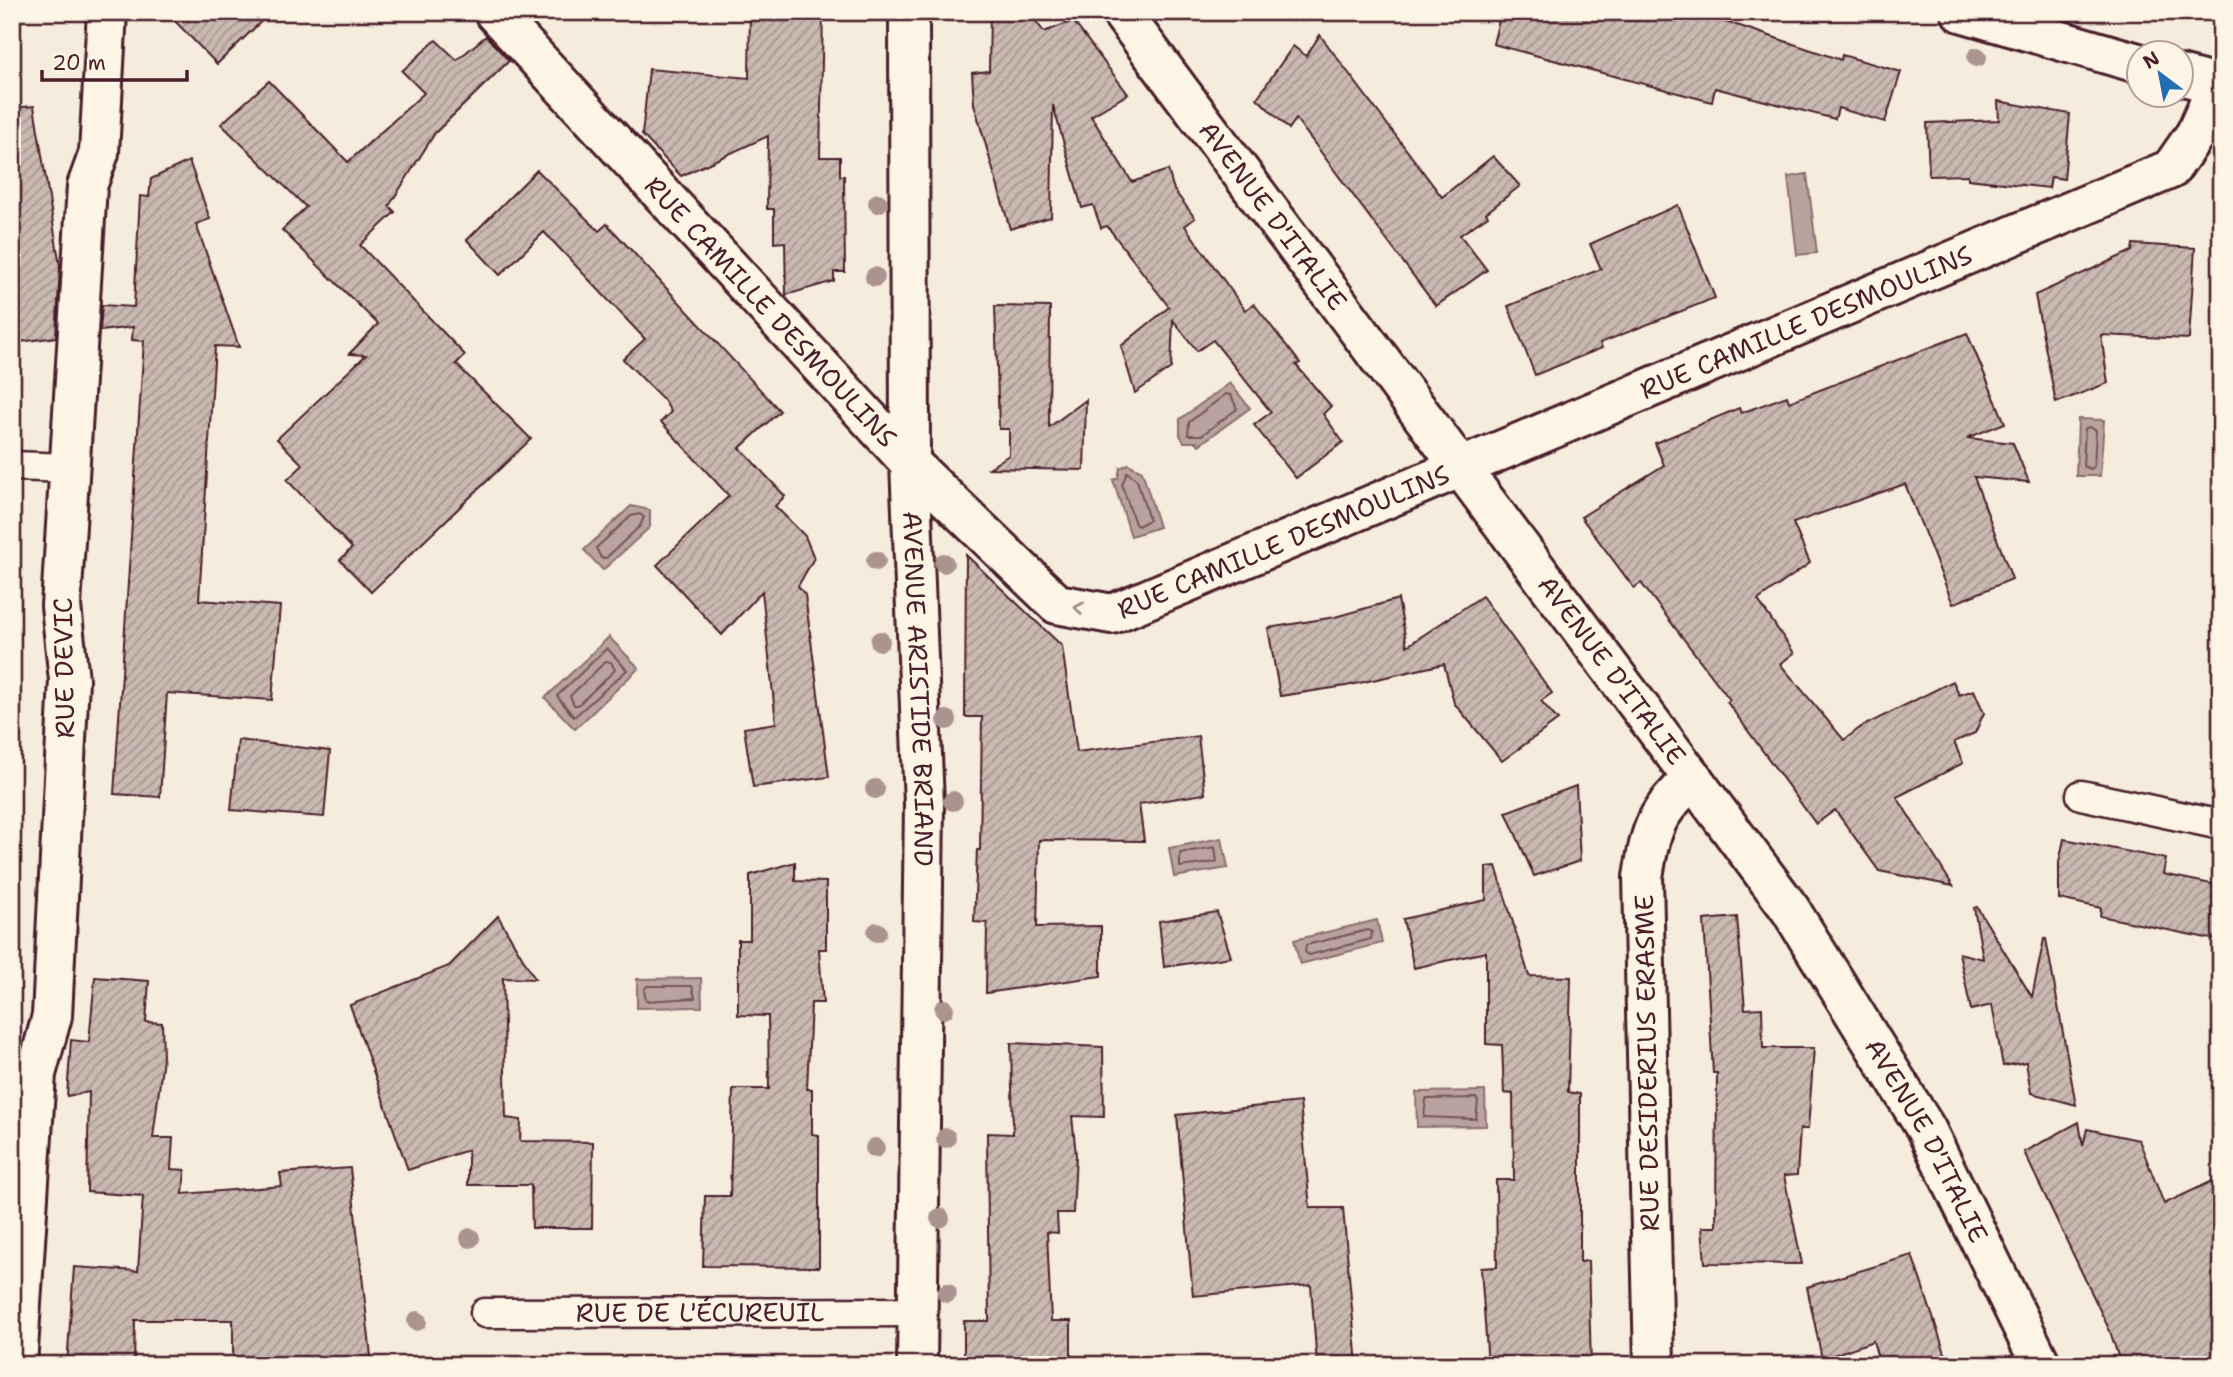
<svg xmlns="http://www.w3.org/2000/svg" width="2233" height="1377" viewBox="0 0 2233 1377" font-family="'Shantell Sans',sans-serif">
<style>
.water{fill:#b8a39e;stroke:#8c6e70;stroke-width:2}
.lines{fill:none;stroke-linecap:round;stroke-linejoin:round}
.shore{stroke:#765459;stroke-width:2}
.building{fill:url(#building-hatch);stroke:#4a1f2b;stroke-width:2}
.service-casing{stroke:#4a1f2b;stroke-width:33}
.minor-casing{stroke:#4a1f2b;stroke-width:44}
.service{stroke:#fcf5e5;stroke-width:28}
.minor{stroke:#fcf5e5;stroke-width:38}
.tree{fill:#ab9390}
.oneway{stroke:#a38a88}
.labels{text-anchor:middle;stroke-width:7;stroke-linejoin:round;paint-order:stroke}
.street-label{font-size:26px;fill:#4a1f2b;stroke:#fcf5e5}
</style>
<defs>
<pattern id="building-hatch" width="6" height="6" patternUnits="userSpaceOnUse" patternTransform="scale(1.75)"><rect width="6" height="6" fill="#cab9b1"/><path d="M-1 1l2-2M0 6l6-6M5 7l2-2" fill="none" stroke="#a69690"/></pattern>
</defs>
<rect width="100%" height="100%" fill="#f5ecde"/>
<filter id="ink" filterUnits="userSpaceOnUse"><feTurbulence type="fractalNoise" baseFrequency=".0143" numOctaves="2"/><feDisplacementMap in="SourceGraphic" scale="14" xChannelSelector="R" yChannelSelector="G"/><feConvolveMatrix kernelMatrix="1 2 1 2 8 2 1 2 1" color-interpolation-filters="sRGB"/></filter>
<g filter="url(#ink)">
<g class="water">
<path d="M 1807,174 L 1817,253 L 1797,255 L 1788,177 Z"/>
<path d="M 1230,383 L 1250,408 L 1199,445 L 1197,442 L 1184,442 L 1180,435 L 1180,419 Z"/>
<path d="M 2078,419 L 2104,420 L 2100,476 L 2076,476 Z"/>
<path d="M 1128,464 L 1142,471 L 1159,527 L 1131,536 L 1113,480 L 1118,478 L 1120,468 Z"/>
<path d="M 631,506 L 650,510 L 650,527 L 603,570 L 584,550 Z"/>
<path d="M 609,637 L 639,668 L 575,729 L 545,698 Z"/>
<path d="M 1222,838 L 1228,868 L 1174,877 L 1169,848 Z"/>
<path d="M 1377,920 L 1382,943 L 1300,964 L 1294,940 Z"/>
<path d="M 701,978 L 702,1007 L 637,1008 L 637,979 Z"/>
<path d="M 1485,1091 L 1486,1126 L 1417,1127 L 1416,1092 Z"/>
</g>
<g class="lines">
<g class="shore">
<path d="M 1226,394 L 1231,395 L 1237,409 L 1202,435 L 1188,435 L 1189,422 Z"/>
<path d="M 2088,427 L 2096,430 L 2094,466 L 2091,469 L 2083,466 L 2085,429 Z"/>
<path d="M 1127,472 L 1137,480 L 1149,520 L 1138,526 L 1135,524 L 1122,485 Z"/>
<path d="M 640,514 L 644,517 L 640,526 L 606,558 L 601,558 L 596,548 L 631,516 Z"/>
<path d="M 607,648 L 627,670 L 574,717 L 557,696 Z"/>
<path d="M 606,661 L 611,662 L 615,670 L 578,705 L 574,705 L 570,696 Z"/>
<path d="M 1215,847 L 1217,862 L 1180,867 L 1180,853 Z"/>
<path d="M 1368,930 L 1372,932 L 1371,939 L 1309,955 L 1305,952 L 1306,945 Z"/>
<path d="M 647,986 L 692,986 L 695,998 L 646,1001 L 644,990 Z"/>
<path d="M 1476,1098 L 1478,1102 L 1476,1119 L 1424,1117 L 1426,1099 Z"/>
</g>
</g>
<g class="building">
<path d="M 166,12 L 271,12 L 217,64 Z"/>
<path d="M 750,12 L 823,12 L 820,157 L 840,157 L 840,176 L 844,176 L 845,272 L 834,272 L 834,281 L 786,295 L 785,242 L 774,243 L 774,209 L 767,209 L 768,136 L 681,176 L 642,135 L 649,69 L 749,78 Z"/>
<path d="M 990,12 L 1029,12 L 1044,32 L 1073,21 L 1128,94 L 1091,116 L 1132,182 L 1168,170 L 1174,190 L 1195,218 L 1185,226 L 1245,310 L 1254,304 L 1300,363 L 1296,365 L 1331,406 L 1323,414 L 1343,442 L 1296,478 L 1254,425 L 1271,412 L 1213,340 L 1197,351 L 1173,320 L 1171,368 L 1135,393 L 1121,346 L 1169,307 L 1107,226 L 1101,228 L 1093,205 L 1082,208 L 1053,105 L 1051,217 L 1010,229 L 974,104 L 972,73 L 989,71 Z"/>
<path d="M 1501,12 L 1688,12 L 1740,26 L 1841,60 L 1842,55 L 1901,72 L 1885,122 L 1838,108 L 1835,119 L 1715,88 L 1712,102 L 1493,44 Z"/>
<path d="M 1320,35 L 1442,197 L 1493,156 L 1520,186 L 1486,213 L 1488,216 L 1460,235 L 1487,270 L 1436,306 L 1296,119 L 1289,129 L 1257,98 L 1293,46 L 1306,56 Z"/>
<path d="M 486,36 L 509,61 L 435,133 L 389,206 L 395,212 L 360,245 L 465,355 L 456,364 L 531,439 L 371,592 L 340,560 L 352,548 L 287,480 L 303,465 L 277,439 L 366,355 L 349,354 L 378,324 L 282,230 L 306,207 L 221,124 L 269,81 L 348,162 L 424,93 L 402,71 L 436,40 L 457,60 Z"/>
<path d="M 1998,101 L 2070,114 L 2064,179 L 2051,177 L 2049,188 L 1968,179 L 1968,175 L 1929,176 L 1927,123 L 1999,120 Z"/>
<path d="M 34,106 L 60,266 L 56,337 L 12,343 L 12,108 Z"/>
<path d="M 189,161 L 210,219 L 196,224 L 239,347 L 215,346 L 199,600 L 280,606 L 272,700 L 167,693 L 160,797 L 114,794 L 144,341 L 132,340 L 133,327 L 100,331 L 102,305 L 134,307 L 140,196 L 149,197 L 151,179 Z"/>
<path d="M 537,170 L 599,231 L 607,224 L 780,411 L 740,448 L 785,496 L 775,506 L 805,536 L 814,558 L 798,586 L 805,595 L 829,777 L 753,787 L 744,728 L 776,723 L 762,591 L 722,635 L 657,565 L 729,496 L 661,422 L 671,412 L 664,400 L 623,359 L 645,339 L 544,232 L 500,275 L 467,240 Z"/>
<path d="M 1678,205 L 1715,298 L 1600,343 L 1602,348 L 1535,375 L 1508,306 L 1601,269 L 1590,244 Z"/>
<path d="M 2133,244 L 2195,248 L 2189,339 L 2101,335 L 2108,383 L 2056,403 L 2035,295 L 2132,251 Z"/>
<path d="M 995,306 L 1050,307 L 1049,427 L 1086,400 L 1084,470 L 989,468 L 1009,455 L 1009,429 L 999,429 Z"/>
<path d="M 1967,333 L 2005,423 L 1967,438 L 2013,443 L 2029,482 L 1974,477 L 2012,579 L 1953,604 L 1905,484 L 1793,523 L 1810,563 L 1758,600 L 1794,653 L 1780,664 L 1844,740 L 1861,727 L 1953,681 L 1959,695 L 1974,690 L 1984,713 L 1975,733 L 1954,742 L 1963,763 L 1897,797 L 1953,886 L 1879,871 L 1835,810 L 1816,824 L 1727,702 L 1730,700 L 1641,583 L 1634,588 L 1581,517 L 1664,465 L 1655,443 L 1739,408 L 1741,413 L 1787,396 L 1789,402 Z"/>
<path d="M 966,555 L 1062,646 L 1077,752 L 1198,736 L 1205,794 L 1139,804 L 1144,841 L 1039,840 L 1037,927 L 1101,926 L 1101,976 L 986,993 L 987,923 L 974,922 L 977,850 L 980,850 L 982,717 L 965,717 Z"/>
<path d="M 1482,596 L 1552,693 L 1541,701 L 1558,720 L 1502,761 L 1454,703 L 1444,664 L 1346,686 L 1280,696 L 1268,628 L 1335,617 L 1398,599 L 1407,646 Z"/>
<path d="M 238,740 L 330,751 L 324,817 L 231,810 Z"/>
<path d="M 1576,786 L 1580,861 L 1534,876 L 1506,812 Z"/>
<path d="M 2064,839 L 2166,859 L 2163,874 L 2221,886 L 2221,941 L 2100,916 L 2101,908 L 2059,899 L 2059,862 Z"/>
<path d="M 795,862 L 795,881 L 826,882 L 826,949 L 819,949 L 823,1003 L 811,1003 L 807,1089 L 812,1089 L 812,1134 L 819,1135 L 819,1267 L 703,1266 L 705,1196 L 730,1196 L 733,1089 L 769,1089 L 768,1016 L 738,1015 L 738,940 L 750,940 L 750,875 Z"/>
<path d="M 1496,866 L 1529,976 L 1571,977 L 1568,1092 L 1580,1094 L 1580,1262 L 1588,1261 L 1591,1365 L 1488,1365 L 1481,1268 L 1497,1267 L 1496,1180 L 1514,1180 L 1513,1094 L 1504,1093 L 1502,1045 L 1486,1044 L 1486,952 L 1414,968 L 1403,919 L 1486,900 L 1486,867 Z"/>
<path d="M 1977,907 L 2032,997 L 2044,939 L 2046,939 L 2076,1105 L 2031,1093 L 2026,1062 L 2003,1066 L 1992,1005 L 1971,1010 L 1959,953 L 1983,959 L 1974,908 Z"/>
<path d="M 1217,912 L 1231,957 L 1164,967 L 1159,921 Z"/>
<path d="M 498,916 L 535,979 L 503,978 L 506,1118 L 521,1120 L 520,1141 L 593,1142 L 592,1228 L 532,1228 L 531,1185 L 468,1185 L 468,1150 L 408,1170 L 350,1005 L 449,966 Z"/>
<path d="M 1737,917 L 1745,1009 L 1762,1008 L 1763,1048 L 1814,1048 L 1808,1129 L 1800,1129 L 1797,1175 L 1784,1176 L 1802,1264 L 1705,1263 L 1702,1227 L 1716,1227 L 1717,1073 L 1713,1073 L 1704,920 Z"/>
<path d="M 95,977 L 149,981 L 146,1022 L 162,1023 L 163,1058 L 153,1138 L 173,1138 L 171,1169 L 185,1170 L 183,1194 L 282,1186 L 280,1173 L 350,1168 L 372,1365 L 233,1365 L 233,1320 L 135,1320 L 134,1365 L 67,1365 L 74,1267 L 138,1271 L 143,1196 L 87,1192 L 89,1092 L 67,1096 L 71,1040 L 89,1042 Z"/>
<path d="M 1011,1043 L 1103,1047 L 1104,1117 L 1072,1116 L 1076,1155 L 1073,1213 L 1057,1213 L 1058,1233 L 1047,1232 L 1051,1321 L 1071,1321 L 1071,1365 L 964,1365 L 964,1321 L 989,1321 L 987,1133 L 1013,1134 Z"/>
<path d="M 1300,1102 L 1310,1208 L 1343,1208 L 1357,1365 L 1317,1365 L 1311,1285 L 1193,1296 L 1177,1115 Z"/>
<path d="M 2079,1122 L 2083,1146 L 2087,1129 L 2139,1140 L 2164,1204 L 2221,1177 L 2221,1365 L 2121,1365 L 2110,1331 L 2024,1152 Z"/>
<path d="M 1912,1255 L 1949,1365 L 1880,1365 L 1873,1341 L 1822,1359 L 1807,1287 Z"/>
</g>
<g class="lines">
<g class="service-casing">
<g id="service">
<path d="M 12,466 L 70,468"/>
<path d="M 2081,795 L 2221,825"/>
<path id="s1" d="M 485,1313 L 917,1312"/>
</g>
</g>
<g class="minor-casing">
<g id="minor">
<path id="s2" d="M 494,12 L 910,463 L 1057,604 L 1112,614 L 2171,169 L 2196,133 L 2217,85"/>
<path id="s3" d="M 909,12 L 910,463 L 924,804 L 917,1365"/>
<path id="s4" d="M 1121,12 L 1790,909 L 1926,1129 L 2041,1365"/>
<path d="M 1961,12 L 2138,63"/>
<path d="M 2180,75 L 2221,86"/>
<path d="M 17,1365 L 36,1074 L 52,1016 L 69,680 L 61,606 L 87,186 L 99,153 L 107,12"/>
<path d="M 1654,1365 L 1643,877 C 1651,827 1655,814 1693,778"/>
</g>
</g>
<use href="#service" class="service"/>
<use href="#minor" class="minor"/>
</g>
<g class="tree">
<circle cx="1977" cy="57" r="10"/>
<circle cx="878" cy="203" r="10"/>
<circle cx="875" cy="277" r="10"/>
<circle cx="876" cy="561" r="10"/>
<circle cx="944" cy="563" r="10"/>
<circle cx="880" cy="641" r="10"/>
<circle cx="947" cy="720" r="10"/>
<circle cx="875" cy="789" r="10"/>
<circle cx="953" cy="801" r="10"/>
<circle cx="877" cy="932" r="10"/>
<circle cx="944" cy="1009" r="10"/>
<circle cx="946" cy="1138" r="10"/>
<circle cx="875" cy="1148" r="10"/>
<circle cx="940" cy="1218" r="10"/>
<circle cx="470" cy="1238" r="10"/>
<circle cx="947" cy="1293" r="10"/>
<circle cx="417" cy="1321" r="10"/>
</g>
<defs><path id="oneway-chevron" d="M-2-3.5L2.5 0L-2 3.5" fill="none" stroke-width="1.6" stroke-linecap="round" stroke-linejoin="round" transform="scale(1.75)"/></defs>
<use class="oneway" href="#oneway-chevron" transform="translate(1079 608) rotate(-169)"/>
</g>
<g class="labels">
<g class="street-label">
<text dy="9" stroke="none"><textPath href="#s4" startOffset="254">AVENUE D'ITALIE</textPath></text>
<text dy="9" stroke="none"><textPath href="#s2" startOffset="408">RUE CAMILLE DESMOULINS</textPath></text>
<text dy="9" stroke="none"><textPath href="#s2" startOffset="1626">RUE CAMILLE DESMOULINS</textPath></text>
<text dy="9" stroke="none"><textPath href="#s2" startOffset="1059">RUE CAMILLE DESMOULINS</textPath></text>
<text transform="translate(64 668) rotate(-91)" y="9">RUE DEVIC</text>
<text dy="9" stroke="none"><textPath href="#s4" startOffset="821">AVENUE D'ITALIE</textPath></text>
<text dy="9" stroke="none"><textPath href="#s3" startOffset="677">AVENUE ARISTIDE BRIAND</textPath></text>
<text transform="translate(1647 1063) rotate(-91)" y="9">RUE DESIDERIUS ERASME</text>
<text dy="9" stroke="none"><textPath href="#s4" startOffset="1388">AVENUE D'ITALIE</textPath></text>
<text dy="9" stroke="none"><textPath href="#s1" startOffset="215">RUE DE L'ÉCUREUIL</textPath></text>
</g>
</g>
<rect width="2233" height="1377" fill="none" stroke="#fcf5e5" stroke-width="42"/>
<rect x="21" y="21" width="2191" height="1335" fill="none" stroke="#4a1f2b" stroke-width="2.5" filter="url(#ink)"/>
<g transform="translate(2160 74) rotate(328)"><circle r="33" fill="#fcf5e5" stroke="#b59f9b" stroke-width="2"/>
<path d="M0-5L12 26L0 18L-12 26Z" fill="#1f6fb2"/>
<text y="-10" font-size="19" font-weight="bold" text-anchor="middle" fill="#4a1f2b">N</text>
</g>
<path d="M42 70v10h145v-10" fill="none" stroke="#4a1f2b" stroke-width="3.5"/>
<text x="52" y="70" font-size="21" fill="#4a1f2b" stroke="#fcf5e5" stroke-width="5" paint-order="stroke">20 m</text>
</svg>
